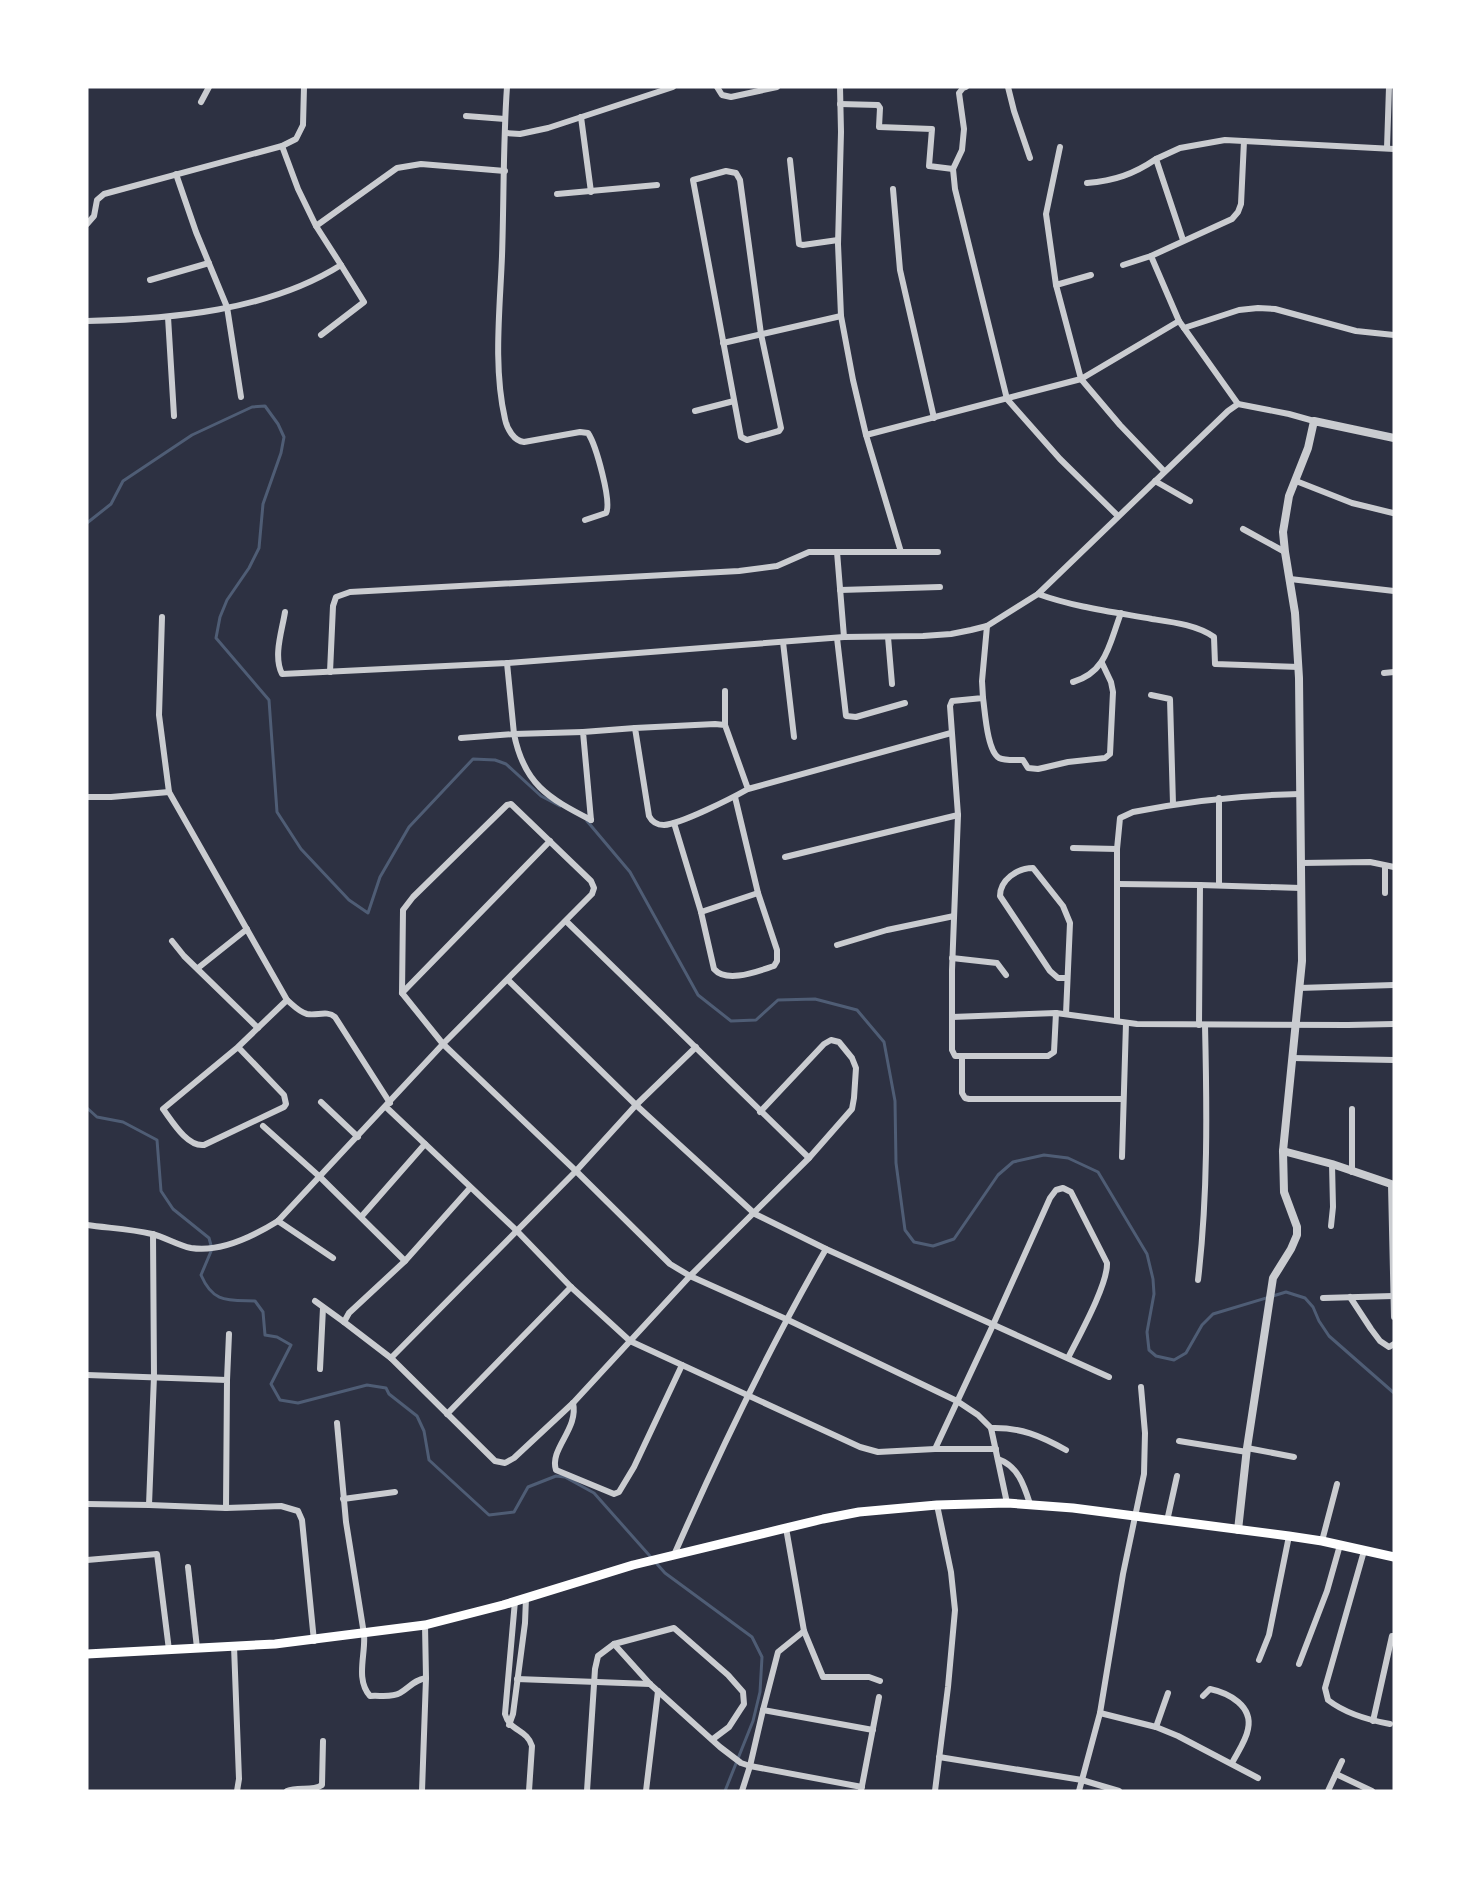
<svg xmlns="http://www.w3.org/2000/svg" width="1481" height="1878" viewBox="0 0 1481 1878" font-family="Montserrat,sans-serif">
<style>
.lines{fill:none;stroke-linecap:round;stroke-linejoin:round}
.stream{stroke:#4f5d75;stroke-width:3}
.minor{stroke:#caccd0;stroke-width:6}
.tertiary{stroke:#caccd0;stroke-width:8}
.secondary{stroke:#fff;stroke-width:9}
</style>
<rect width="100%" height="100%" fill="#2d3142"/>
<g class="lines">
<g class="stream">
<path d="M 87,523 L 111,504 L 123,481 L 192,435 L 252,407 L 265,406 L 278,424 L 284,437 L 281,453 L 263,504 L 259,548 L 249,568 L 227,600 L 220,617 L 216,638 L 269,700 L 277,812 L 301,849 L 349,900 L 368,913 L 380,877 L 409,827 L 473,759 L 495,760 L 506,764 L 541,796 L 560,806"/>
<path d="M 587,821 L 630,872 L 698,995 L 731,1021 L 756,1020 L 778,1000 L 815,999 L 857,1010 L 884,1042 L 895,1101 L 896,1163 L 905,1230 L 914,1242 L 933,1246 L 954,1239 L 998,1175 L 1013,1162 L 1044,1155 L 1068,1158 L 1098,1172 L 1147,1254 L 1153,1279 L 1154,1294 L 1147,1332 L 1149,1350 L 1156,1356 L 1174,1360 L 1186,1353 L 1202,1325 L 1213,1314 L 1286,1292 L 1305,1298 L 1313,1307 L 1319,1321 L 1329,1336 L 1394,1393"/>
<path d="M 87,1108 L 97,1117 L 123,1122 L 157,1140 L 161,1191 L 173,1209 L 209,1238 L 212,1249 L 201,1275 C 213,1303 227,1300 255,1301 L 263,1312 L 265,1335 L 277,1337 L 291,1345 L 271,1384 L 280,1400 L 298,1403 L 367,1385 L 386,1388 L 389,1394 L 417,1416 L 424,1431 L 429,1460 L 489,1515 L 514,1512 L 528,1487 L 556,1476 L 565,1477 L 594,1493 L 665,1573 L 752,1637 L 762,1657 L 760,1692 L 753,1721 L 725,1791"/>
</g>
<g class="minor">
<path d="M 507,87 C 503,143 504,199 502,256 C 500,309 493,367 505,419 C 507,429 514,441 524,442 L 580,432 L 588,433 C 596,445 612,502 606,513 L 585,520"/>
<path d="M 717,87 L 722,95 L 731,97 L 777,87"/>
<path d="M 840,87 L 841,132 L 838,244 L 841,316 L 853,380 L 866,435 L 901,552"/>
<path d="M 966,87 L 963,88 L 959,93 L 964,129 L 962,150 L 953,169 L 955,189 L 1007,399 L 1060,459 L 1118,516"/>
<path d="M 1008,87 L 1014,111 L 1030,158"/>
<path d="M 201,102 L 209,87"/>
<path d="M 840,104 L 878,105 L 880,108 L 879,127 L 932,129 L 929,166 L 953,169"/>
<path d="M 466,116 L 505,119"/>
<path d="M 581,117 L 591,192"/>
<path d="M 506,133 L 520,134 L 548,128 L 673,87"/>
<path d="M 282,146 L 298,189 L 316,226"/>
<path d="M 1060,147 L 1046,214 L 1056,285 L 1091,275"/>
<path d="M 1387,148 L 1389,87"/>
<path d="M 1156,159 L 1180,148 L 1225,140 L 1394,149"/>
<path d="M 790,160 L 799,244 L 803,245 L 838,240"/>
<path d="M 726,171 L 736,173 L 740,180 L 761,334 L 781,428 L 779,431 L 747,440 L 741,437 L 693,180 Z"/>
<path d="M 176,174 L 196,232 L 227,307 L 241,397"/>
<path d="M 1087,183 C 1114,181 1134,174 1156,159 L 1183,240"/>
<path d="M 893,189 L 900,270 L 934,418"/>
<path d="M 557,194 L 657,185"/>
<path d="M 87,224 L 94,216 L 97,200 L 104,194 L 282,146 L 296,139 L 303,125 L 304,87"/>
<path d="M 1151,256 L 1179,321 L 1238,404"/>
<path d="M 1123,265 L 1151,256 L 1232,219 L 1238,212 L 1241,204 L 1244,141"/>
<path d="M 150,280 L 209,263"/>
<path d="M 1056,285 L 1081,379 L 1120,425 L 1164,471"/>
<path d="M 168,317 L 174,416"/>
<path d="M 87,321 C 171,319 268,311 341,265 L 316,226 L 397,168 L 421,164 L 505,171"/>
<path d="M 1184,328 L 1239,310 L 1258,308 L 1275,309 L 1356,331 L 1394,335"/>
<path d="M 321,335 L 364,302 L 341,265"/>
<path d="M 723,343 L 841,316"/>
<path d="M 695,411 L 734,401"/>
<path d="M 866,435 L 1081,379 L 1179,321"/>
<path d="M 1155,481 L 1190,501"/>
<path d="M 1296,481 L 1352,503 L 1393,513"/>
<path d="M 1243,529 L 1285,552"/>
<path d="M 1290,579 L 1394,591"/>
<path d="M 840,590 L 940,587"/>
<path d="M 1038,594 C 1074,607 1113,612 1152,619 C 1172,622 1197,625 1214,637 L 1215,664 L 1299,667"/>
<path d="M 285,612 C 282,631 273,656 282,674 L 507,663 L 844,637 L 923,636 L 951,634 L 971,630 L 987,626 L 1038,594 L 1228,411 L 1238,404 L 1289,414 L 1314,421"/>
<path d="M 162,617 L 159,715 L 169,792"/>
<path d="M 844,637 L 837,552 L 938,552"/>
<path d="M 888,637 L 892,684"/>
<path d="M 837,638 L 846,716 L 856,717 L 905,703"/>
<path d="M 783,642 L 794,737"/>
<path d="M 330,672 L 333,606 L 336,597 L 350,592 L 739,571 L 777,566 L 809,552 L 837,552"/>
<path d="M 1384,673 L 1394,672"/>
<path d="M 1073,682 C 1107,672 1109,644 1121,613"/>
<path d="M 1151,695 L 1170,699 L 1173,804"/>
<path d="M 983,698 C 985,711 987,751 999,758 C 1005,761 1017,760 1023,760 L 1028,768 L 1038,769 L 1068,762 L 1105,758 L 1110,754 L 1113,692 L 1111,682 L 1102,663"/>
<path d="M 725,725 L 725,691"/>
<path d="M 583,732 L 514,734 C 524,784 548,798 591,820"/>
<path d="M 461,738 L 514,734 L 507,663"/>
<path d="M 748,789 L 725,725 L 715,724 L 635,728 L 649,816 C 652,822 657,825 664,825 C 681,824 732,798 748,789 L 951,733"/>
<path d="M 87,797 L 111,797 L 169,792 L 287,1000 L 238,1047 L 163,1109 C 172,1121 187,1147 204,1145 L 284,1107 L 286,1104 L 284,1095 L 238,1047"/>
<path d="M 1219,798 L 1219,885"/>
<path d="M 958,815 L 952,970 L 952,1050 L 955,1056 L 1048,1056 L 1054,1052 L 1056,1013"/>
<path d="M 591,820 L 583,732 L 635,728"/>
<path d="M 674,823 L 701,912 L 714,969 C 727,984 758,971 774,966 L 777,961 L 777,950 L 758,893 L 735,797"/>
<path d="M 1073,848 L 1117,849"/>
<path d="M 785,857 L 958,815 L 950,706 L 952,701 L 983,698 L 982,681 L 987,626"/>
<path d="M 1301,863 L 1370,862 L 1394,867"/>
<path d="M 1385,866 L 1385,893"/>
<path d="M 1118,884 L 1200,885 L 1301,888"/>
<path d="M 701,912 L 758,893"/>
<path d="M 566,921 L 809,1158"/>
<path d="M 172,941 L 184,956 L 258,1028"/>
<path d="M 837,945 L 887,930 L 954,916"/>
<path d="M 952,958 L 997,963 L 1006,975"/>
<path d="M 198,968 L 247,929"/>
<path d="M 508,980 L 636,1105 L 755,1214 L 826,1249 L 1109,1377"/>
<path d="M 1299,988 L 1394,985"/>
<path d="M 402,993 L 550,841"/>
<path d="M 287,1000 C 293,1005 299,1012 307,1014 C 317,1016 327,1010 335,1017 L 390,1103"/>
<path d="M 1066,1014 L 1070,923 L 1063,906 L 1033,868 C 1017,868 1000,880 1000,896 L 1050,971 L 1058,978 L 1067,978"/>
<path d="M 952,1017 L 1056,1013 L 1137,1024 L 1348,1025 L 1394,1024"/>
<path d="M 1117,1021 L 1117,849 L 1120,818 L 1133,812 C 1188,801 1243,795 1300,794"/>
<path d="M 1199,1025 L 1200,885"/>
<path d="M 962,1058 L 962,1093 L 965,1098 L 969,1099 L 1122,1099"/>
<path d="M 1292,1058 L 1394,1060"/>
<path d="M 321,1102 L 358,1137"/>
<path d="M 386,1107 L 517,1231 L 571,1287 L 630,1341 L 860,1447 L 878,1452 L 935,1449 L 996,1449"/>
<path d="M 1352,1109 L 1352,1172"/>
<path d="M 263,1126 L 320,1177 L 405,1261"/>
<path d="M 1122,1157 L 1126,1023"/>
<path d="M 1391,1185 L 1394,1317"/>
<path d="M 470,1188 L 405,1261 L 349,1313 L 344,1322 L 391,1358 L 495,1461 L 505,1463 L 514,1458 L 573,1403 L 690,1276 L 809,1158 L 852,1109 L 854,1098 L 856,1068 L 852,1058 L 839,1042 L 831,1040 L 824,1044 L 760,1112"/>
<path d="M 361,1217 L 425,1144"/>
<path d="M 278,1221 L 333,1258"/>
<path d="M 87,1225 C 108,1228 131,1229 152,1234 C 165,1237 177,1245 191,1248 C 221,1253 254,1236 278,1221 L 443,1044 L 592,894 L 594,888 L 591,881 L 511,804 L 507,805 L 413,897 L 403,910 L 402,993 L 443,1044 L 576,1171 L 670,1264 L 690,1276 L 786,1319 L 957,1401 L 978,1415 L 991,1428 L 1007,1503"/>
<path d="M 1331,1226 L 1333,1207 L 1332,1164"/>
<path d="M 1198,1280 C 1208,1196 1207,1110 1205,1025"/>
<path d="M 1350,1297 L 1371,1329 L 1380,1341 L 1389,1347 L 1394,1344"/>
<path d="M 1323,1298 L 1393,1296"/>
<path d="M 315,1301 L 344,1322"/>
<path d="M 391,1358 L 576,1171 L 636,1105 L 696,1047"/>
<path d="M 320,1369 L 323,1308"/>
<path d="M 87,1375 L 227,1380 L 226,1508"/>
<path d="M 227,1380 L 229,1334"/>
<path d="M 573,1403 C 579,1429 549,1449 556,1470 L 614,1494 L 619,1492 L 634,1467 L 682,1365"/>
<path d="M 447,1414 L 571,1287"/>
<path d="M 337,1423 L 346,1522 L 364,1634 C 366,1654 355,1679 370,1696 C 379,1695 392,1698 400,1693 C 410,1687 414,1680 426,1678"/>
<path d="M 991,1428 C 1020,1427 1041,1436 1066,1450"/>
<path d="M 1179,1441 L 1247,1452"/>
<path d="M 1247,1448 L 1294,1457"/>
<path d="M 935,1449 L 993,1325 L 1050,1198 L 1056,1190 L 1063,1188 L 1071,1192 L 1107,1263 C 1108,1284 1079,1336 1068,1358"/>
<path d="M 998,1459 C 1018,1466 1024,1485 1030,1504"/>
<path d="M 343,1499 L 395,1492"/>
<path d="M 87,1504 L 149,1505 L 154,1376 L 153,1234"/>
<path d="M 149,1505 L 226,1508 L 281,1506 L 298,1511 L 302,1520 L 314,1641"/>
<path d="M 1167,1521 L 1177,1476"/>
<path d="M 786,1528 L 804,1631 L 823,1677 L 869,1677 L 880,1681"/>
<path d="M 1322,1541 L 1337,1484"/>
<path d="M 1364,1551 L 1325,1688 L 1328,1700 C 1346,1714 1368,1720 1390,1724"/>
<path d="M 674,1555 C 720,1450 769,1348 826,1249"/>
<path d="M 87,1560 L 157,1554 L 169,1650"/>
<path d="M 188,1567 L 197,1648"/>
<path d="M 515,1601 L 505,1714 C 510,1732 527,1729 532,1746 L 529,1791"/>
<path d="M 804,1631 L 778,1652 L 763,1710 L 873,1730"/>
<path d="M 614,1644 L 650,1684 L 720,1747 L 741,1763 L 750,1766 L 862,1787"/>
<path d="M 234,1646 L 239,1779 L 237,1791"/>
<path d="M 1259,1660 L 1269,1635 L 1289,1536"/>
<path d="M 1299,1664 L 1327,1591 L 1340,1545"/>
<path d="M 517,1679 L 650,1684"/>
<path d="M 1203,1696 L 1210,1689 C 1229,1693 1253,1706 1248,1729 C 1246,1741 1237,1753 1232,1763"/>
<path d="M 1100,1713 L 1156,1727 L 1178,1736 L 1258,1778"/>
<path d="M 1373,1721 L 1392,1636"/>
<path d="M 509,1725 L 513,1714 L 525,1623 L 526,1598"/>
<path d="M 1156,1727 L 1168,1693"/>
<path d="M 939,1757 L 1082,1780 L 1119,1791"/>
<path d="M 1336,1774 L 1372,1791"/>
<path d="M 287,1791 C 298,1786 312,1792 322,1785 L 323,1741"/>
<path d="M 422,1791 L 426,1678 L 425,1625"/>
<path d="M 587,1791 L 595,1669 L 598,1656 L 614,1644 L 674,1628 L 728,1675 L 743,1692 L 744,1704 L 740,1710 L 729,1727 L 713,1739"/>
<path d="M 646,1791 L 658,1691"/>
<path d="M 742,1791 L 750,1766 L 763,1710"/>
<path d="M 861,1791 L 879,1697"/>
<path d="M 935,1791 L 948,1687 L 955,1610 L 951,1572 L 937,1505"/>
<path d="M 1079,1791 L 1100,1713 L 1123,1574 L 1144,1474 L 1145,1433 L 1141,1387"/>
<path d="M 1328,1791 L 1342,1761"/>
</g>
<g class="tertiary">
<path d="M 1283,1151 L 1332,1164 L 1394,1185"/>
<path d="M 1238,1530 L 1247,1448 L 1273,1278 L 1291,1249 L 1297,1235 L 1297,1227 L 1284,1192 L 1283,1151 L 1302,961 L 1299,678 L 1295,613 L 1285,552 L 1283,532 L 1289,496 L 1308,448 L 1314,421 L 1394,438"/>
</g>
<path class="secondary" d="M 87,1654 L 275,1644 L 425,1625 L 503,1605 L 633,1565 L 823,1519 L 859,1512 L 937,1505 L 1007,1503 L 1073,1508 L 1289,1536 L 1322,1541 L 1394,1557"/>
</g>
<rect width="1481" height="1878" fill="none" stroke="#ffffff" stroke-width="177"/>
</svg>
